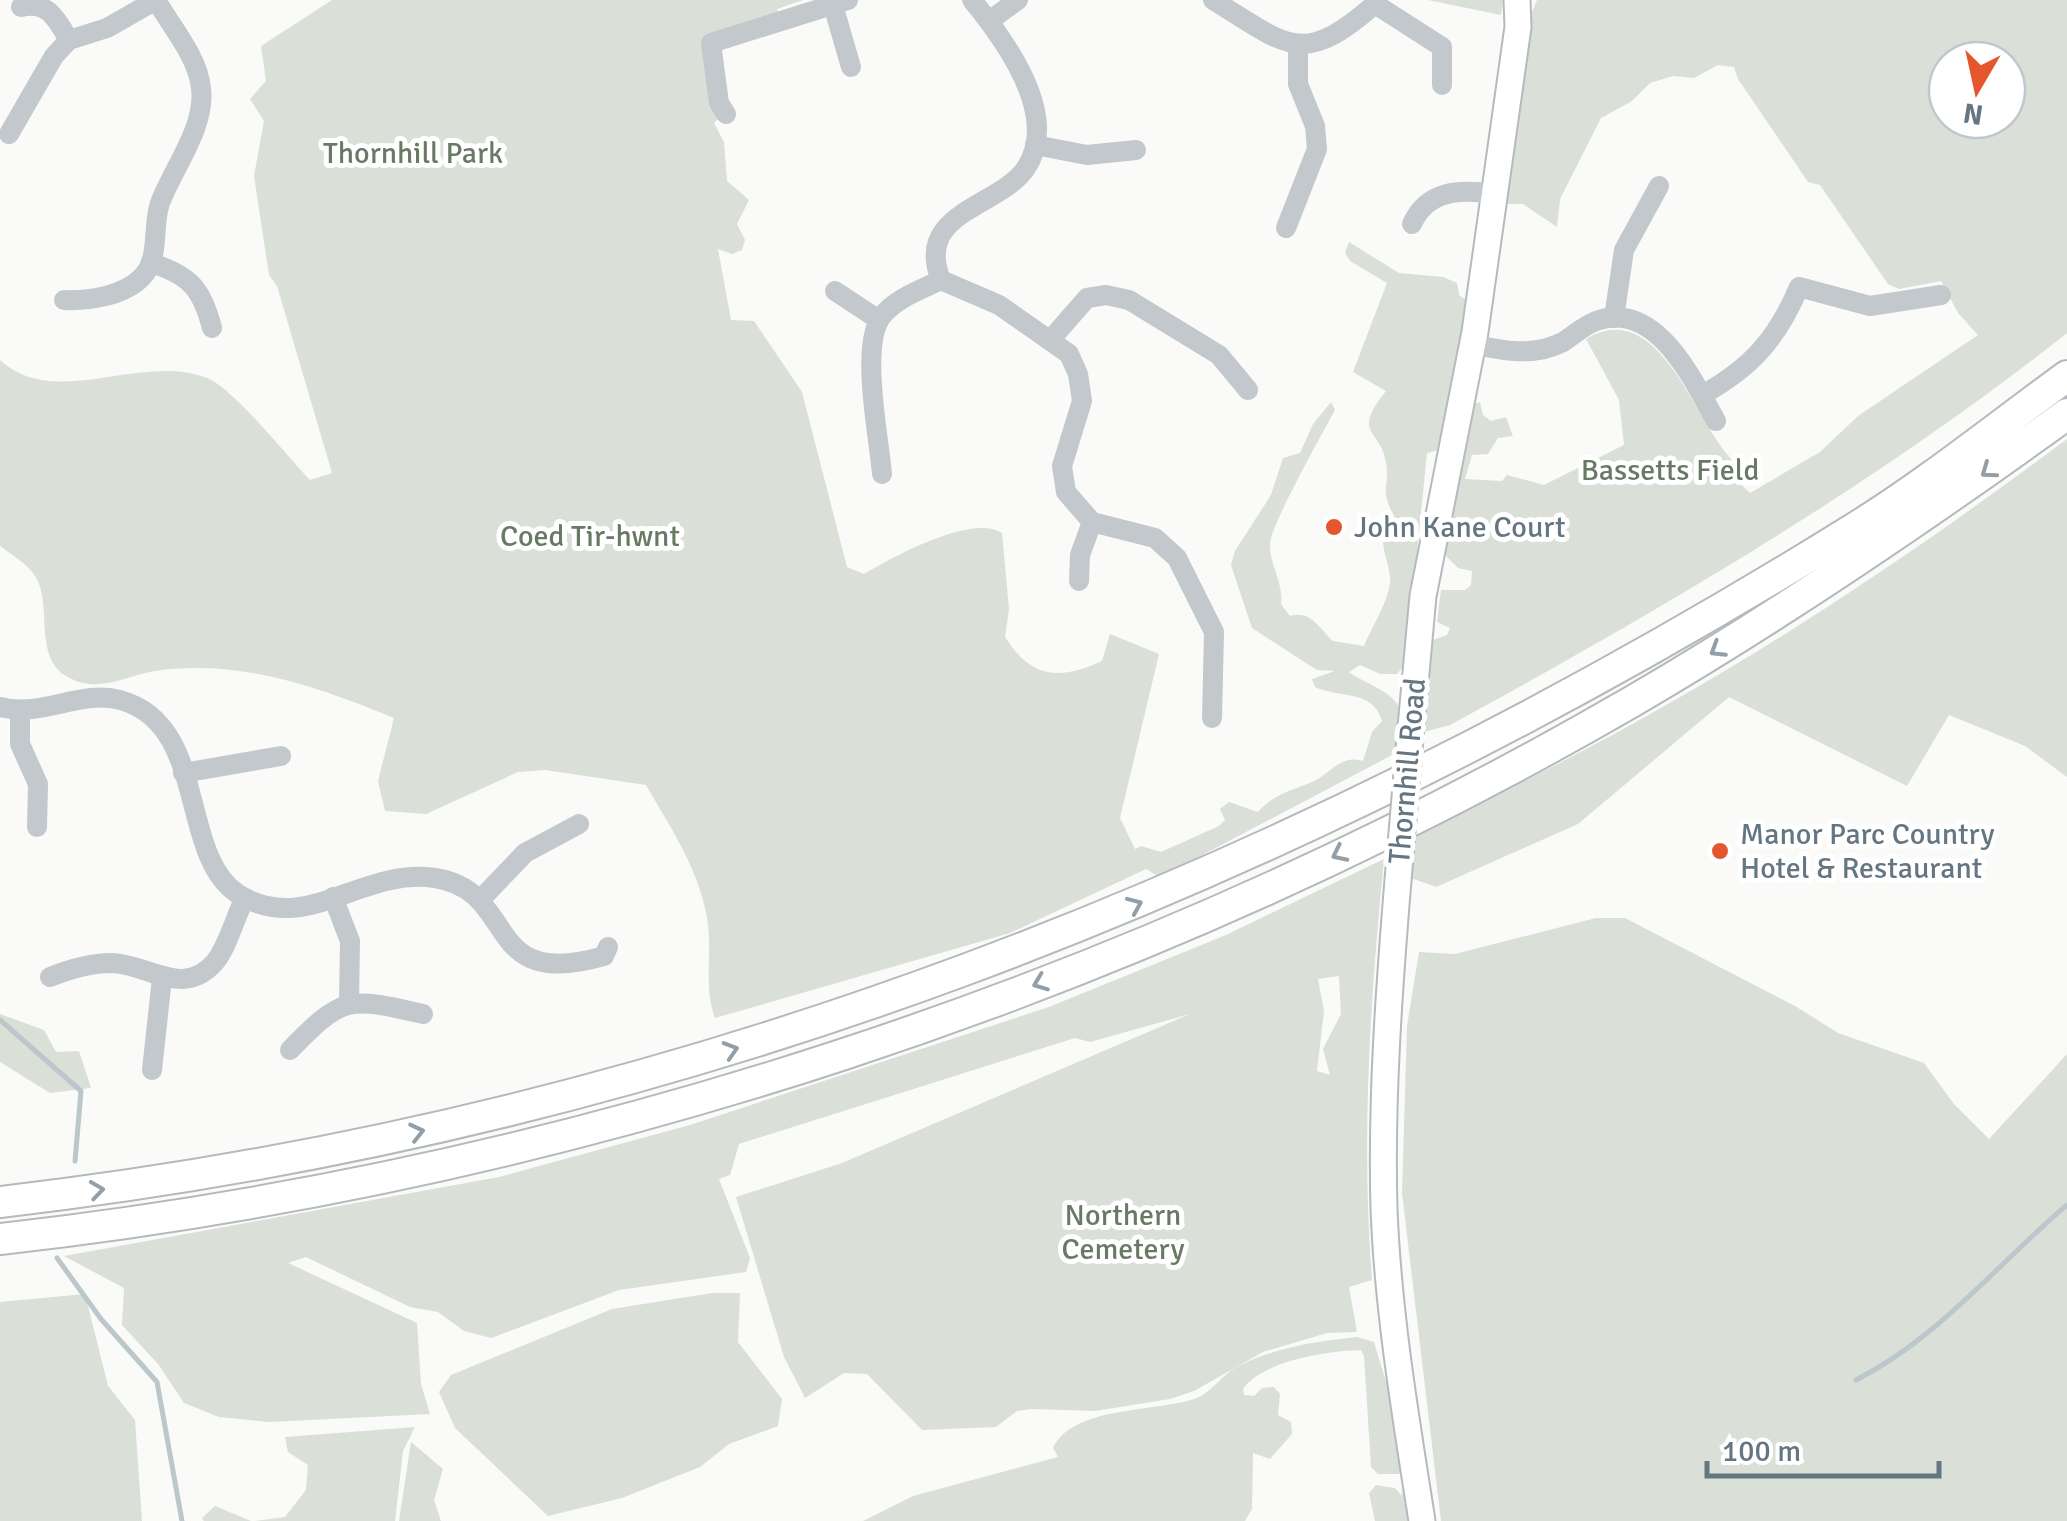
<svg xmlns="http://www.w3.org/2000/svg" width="2067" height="1521" viewBox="0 0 2067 1521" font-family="Signika,sans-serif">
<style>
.green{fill:#dadfd7;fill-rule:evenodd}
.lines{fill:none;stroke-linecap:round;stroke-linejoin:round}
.stream{stroke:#bbc7cb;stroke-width:5}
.major-casing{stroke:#b5babe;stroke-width:29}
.highway-casing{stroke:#b4b9bd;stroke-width:34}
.minor{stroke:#c3c8cc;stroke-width:20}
.major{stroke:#fff;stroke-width:25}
.highway{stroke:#fff;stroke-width:30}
.major-bridge-casing{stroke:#b5babe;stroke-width:29;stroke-linecap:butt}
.major-bridge{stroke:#fff;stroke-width:25}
.oneway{stroke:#939fa8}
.poi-dot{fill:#e4572e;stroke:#fff;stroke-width:4}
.labels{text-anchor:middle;stroke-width:10;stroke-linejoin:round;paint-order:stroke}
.park-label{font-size:30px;fill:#687a64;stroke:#fff}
.poi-label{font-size:30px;fill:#657683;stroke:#fff;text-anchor:start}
.street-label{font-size:30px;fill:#657683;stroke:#fff}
</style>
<rect width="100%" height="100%" fill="#fafaf8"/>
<g class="green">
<path d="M 332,0 L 803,0 L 777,9 L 779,16 L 702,39 L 712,53 L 721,116 L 714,123 L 724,142 L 727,181 L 749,200 L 737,224 L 745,240 L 742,250 L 732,254 L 718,249 L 731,320 L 754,321 L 802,392 L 847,567 L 864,574 C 892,557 973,513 1002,533 L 1009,609 L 1005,637 C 1031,678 1058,681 1102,661 L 1110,634 L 1159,654 L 1120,818 L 1135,849 L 1141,846 L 1161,852 L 1219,826 L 1225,820 L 1220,809 L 1229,802 L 1258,812 C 1275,793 1292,791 1314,781 C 1332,772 1342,754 1363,761 L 1372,732 L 1382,721 C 1373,689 1341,699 1315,687 L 1312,679 L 1335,671 L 1317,670 L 1252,628 L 1231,565 L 1235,551 L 1271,495 L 1283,458 L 1300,453 L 1313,424 L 1331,402 L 1335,410 C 1322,434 1272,523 1270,543 C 1269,565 1284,583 1281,604 L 1290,616 C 1312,610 1319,629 1333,641 L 1364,646 C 1371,628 1392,596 1390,577 C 1387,552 1374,538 1394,516 C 1379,488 1390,488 1386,462 C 1380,428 1351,435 1386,391 L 1353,372 L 1387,283 L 1350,261 L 1345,253 L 1349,242 L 1399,273 L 1443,277 L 1457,283 L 1459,295 L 1470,303 L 1454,369 L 1456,390 L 1443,449 L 1427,453 L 1406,663 L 1397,674 L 1380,674 L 1360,665 L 1349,672 C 1365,684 1389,689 1399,707 L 1394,754 L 1174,870 L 1156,875 L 1146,869 L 1010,933 L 715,1018 C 703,985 713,952 707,918 C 699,869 670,827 646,785 L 545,770 L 518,772 L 426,814 L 385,811 L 378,781 L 394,718 C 316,686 240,659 155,671 C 124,676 97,695 66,676 C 33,656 53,603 35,576 C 28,564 10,554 0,546 L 0,360 C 56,411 139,352 207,378 C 233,388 288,457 310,480 L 332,473 L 277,286 L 269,275 L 254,176 L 264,121 L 250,99 L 266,81 L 261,46 Z"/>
<path d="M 1428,0 L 1503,0 L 1501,15 Z"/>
<path d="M 1537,0 L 2067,0 L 2067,333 C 1876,484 1663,609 1450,725 L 1424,732 L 1430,641 L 1447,635 L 1450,628 L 1437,622 L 1441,590 L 1465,590 L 1471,585 L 1472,571 L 1458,568 L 1442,552 L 1474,404 L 1480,402 L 1483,415 L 1491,421 L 1506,417 L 1513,436 L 1498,438 L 1488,454 L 1472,455 L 1465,479 L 1502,481 L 1507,475 L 1544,485 L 1624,445 L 1619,400 L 1586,339 C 1661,294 1696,428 1736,464 L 1733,477 L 1750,493 L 1820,452 L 1858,416 L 1978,335 L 1958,313 L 1941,281 L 1899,289 L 1888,284 L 1820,185 L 1808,182 L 1738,79 L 1734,67 L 1718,65 L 1694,78 L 1673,76 L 1650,83 L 1632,101 L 1601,118 L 1560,199 L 1557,227 L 1523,204 L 1502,204 L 1527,24 ZM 1947,60 L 2007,60 L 2007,120 L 1947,120 Z"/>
<path d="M 2067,439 L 2067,777 L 2025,746 L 1949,715 L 1907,786 L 1729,697 L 1578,824 L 1436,887 L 1411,878 L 1414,832 C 1647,731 1864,591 2067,439 Z"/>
<path d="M 1384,859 C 1370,1000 1361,1138 1372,1280 L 1349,1287 L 1357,1332 L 1327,1333 L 1263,1352 L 1194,1391 L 1170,1399 L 1095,1411 L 1031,1409 L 1017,1411 L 996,1427 L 922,1430 L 867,1374 L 844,1373 L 805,1398 L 784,1357 L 736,1197 L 842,1163 L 1190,1014 L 1090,1042 L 1075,1038 L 739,1144 L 730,1175 L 719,1179 L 750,1258 L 746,1272 L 619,1290 L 491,1338 L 464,1331 L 438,1312 L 410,1307 L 306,1257 L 288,1263 L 417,1323 L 421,1384 L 430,1414 L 269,1422 L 219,1417 L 184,1403 L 158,1364 L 122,1325 L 124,1288 L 64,1256 L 499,1177 L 690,1125 L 1049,1007 L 1226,935 ZM 1339,976 L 1341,1014 L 1323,1049 L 1330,1075 L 1317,1071 L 1324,1011 L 1318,979 Z"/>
<path d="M 1596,918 L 1625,918 L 1795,1006 L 1838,1033 L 1924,1063 L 1954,1104 L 1989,1139 L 2067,1054 L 2067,1521 L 1441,1521 L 1402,1193 L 1407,1026 L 1419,952 L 1455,954 Z"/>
<path d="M 0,1014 L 44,1030 L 56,1052 L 79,1051 L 91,1088 L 50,1093 L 0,1062 Z"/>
<path d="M 712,1293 L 740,1293 L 738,1342 L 782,1399 L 778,1426 L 729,1444 L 700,1467 L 622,1498 L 548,1516 L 455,1428 L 439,1392 L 451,1375 L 612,1309 Z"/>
<path d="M 85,1294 L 108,1386 L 135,1420 L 142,1521 L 0,1521 L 0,1302 Z"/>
<path d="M 1357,1337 L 1374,1342 L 1387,1385 L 1385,1349 L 1403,1469 L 1399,1474 L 1378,1474 L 1371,1467 L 1364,1356 L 1361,1350 C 1328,1351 1264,1360 1243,1389 L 1244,1395 L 1254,1396 L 1262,1388 L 1274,1387 L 1280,1394 L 1278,1415 L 1291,1422 L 1292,1434 L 1270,1459 L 1253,1453 L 1252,1509 L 1245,1521 L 863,1521 L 913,1496 L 1058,1457 L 1053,1448 C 1073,1406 1155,1412 1194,1399 C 1211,1394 1221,1375 1237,1367 C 1272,1348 1318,1341 1357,1337 Z"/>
<path d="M 415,1427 L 403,1451 L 395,1521 L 255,1521 L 285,1517 L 306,1490 L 308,1465 L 288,1452 L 285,1437 Z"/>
<path d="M 411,1442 L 443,1469 L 434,1500 L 441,1521 L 399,1521 Z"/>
<path d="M 1376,1485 L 1395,1488 L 1402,1496 L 1401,1488 L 1411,1521 L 1375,1521 L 1369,1493 Z"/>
<path d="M 215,1506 L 251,1521 L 204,1521 L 202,1518 Z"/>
</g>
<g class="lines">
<g class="stream">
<path d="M 0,1020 L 81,1091 L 75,1161"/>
<path d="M 57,1258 L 101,1319 L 157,1382 L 182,1521"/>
<path d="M 1856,1380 C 1939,1338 1997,1264 2067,1205"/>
</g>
<g class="major-casing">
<g id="major">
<path d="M 1410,738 L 1423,596 L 1475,332 L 1518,27 L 1517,0"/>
<path d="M 1398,880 C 1389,990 1381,1099 1384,1209 C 1388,1313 1406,1419 1422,1521"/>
</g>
</g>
<g class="highway-casing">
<g id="highway">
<path d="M 0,1202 C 673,1125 1283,884 1855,528 C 1929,482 1997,427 2067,376"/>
<path d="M 0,1239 C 571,1175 1136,989 1633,701 C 1784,613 1926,516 2067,414"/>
</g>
</g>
<g class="minor">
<path d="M 1213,0 C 1288,46 1302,68 1375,4 L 1442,47 L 1442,85"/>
<path d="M 833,5 L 851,67"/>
<path d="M 21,7 C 48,0 57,20 69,40"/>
<path d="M 989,21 L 1018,0"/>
<path d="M 726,114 L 719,103 L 711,43 L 848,0"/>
<path d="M 9,134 L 54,56 L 69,40 L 107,28 L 156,0"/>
<path d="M 1035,145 L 1087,155 L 1136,150"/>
<path d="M 1412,224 C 1427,190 1460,189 1493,194"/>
<path d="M 1286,228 L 1317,149 L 1315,126 L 1298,84 L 1298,45"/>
<path d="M 151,263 C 190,275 202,289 212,328"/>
<path d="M 941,280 L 999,305 L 1069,354 L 1078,374 L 1082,401 L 1062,466 L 1066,492 L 1092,522 L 1155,538 L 1177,558 L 1214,632 L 1212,718"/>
<path d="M 941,280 C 913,212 1000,207 1026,168 C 1061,115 1004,39 972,0"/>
<path d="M 835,291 L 879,320"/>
<path d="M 64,300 C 89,301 125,296 143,276 C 160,258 152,226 160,203 C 173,168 206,127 201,88 C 198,57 171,26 156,0"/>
<path d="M 1614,318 L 1624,250 L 1659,186"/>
<path d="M 1052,338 L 1087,298 L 1106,295 L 1129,300 L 1219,355 L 1248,390"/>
<path d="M 1472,344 C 1503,351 1534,357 1563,342 C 1574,335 1583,326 1596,321 C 1656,299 1693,380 1716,421"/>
<path d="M 1702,395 C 1751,368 1777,339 1799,287 L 1870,306 L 1941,295"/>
<path d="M 882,474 C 879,437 860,347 881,317 C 896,298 920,290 941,280"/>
<path d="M 1079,581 L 1080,555 L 1092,522"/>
<path d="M 0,707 C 42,718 81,689 120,700 C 209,724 178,855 238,894 C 306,937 360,867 435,878 C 520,891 480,992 604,956 L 608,947"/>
<path d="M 20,711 L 20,744 L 38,784 L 37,827"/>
<path d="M 183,773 L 281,756"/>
<path d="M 333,897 L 350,941 L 349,1004"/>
<path d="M 480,900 L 525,853 L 579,824"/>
<path d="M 50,977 C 70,969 90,963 112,963 C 149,964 183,999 215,962 C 228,946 235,917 245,898"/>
<path d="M 290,1050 C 343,995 349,997 423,1014"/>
<path d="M 152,1070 L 162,978"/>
</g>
<use href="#major" class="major"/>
<use href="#highway" class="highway"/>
<g class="major-bridge-casing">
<path id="major-bridge" d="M 1398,880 L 1410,738"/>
</g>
<use href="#major-bridge" class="major-bridge"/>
</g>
<defs><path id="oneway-chevron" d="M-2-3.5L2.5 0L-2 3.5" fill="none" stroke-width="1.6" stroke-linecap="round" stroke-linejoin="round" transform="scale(2.5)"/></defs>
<g class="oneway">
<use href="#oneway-chevron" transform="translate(1988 471) rotate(144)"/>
<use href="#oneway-chevron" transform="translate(1717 650) rotate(148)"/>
<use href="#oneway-chevron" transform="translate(1339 854) rotate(154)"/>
<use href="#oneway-chevron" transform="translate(1135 905) rotate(-23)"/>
<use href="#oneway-chevron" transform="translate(1040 983) rotate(159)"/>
<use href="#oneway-chevron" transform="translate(731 1050) rotate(-17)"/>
<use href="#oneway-chevron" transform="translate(417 1132) rotate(-13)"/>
<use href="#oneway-chevron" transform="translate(97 1190) rotate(-8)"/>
</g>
<g class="poi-dot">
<circle cx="1334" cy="527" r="10"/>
<circle cx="1720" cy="851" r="10"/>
</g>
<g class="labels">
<g class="park-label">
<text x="413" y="163">Thornhill Park</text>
<text x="1670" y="480">Bassetts Field</text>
<text x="590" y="546">Coed Tir-hwnt</text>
<text x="1123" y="1225">Northern<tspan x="1123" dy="34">Cemetery</tspan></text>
</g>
<g class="poi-label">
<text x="1354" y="537">John Kane Court</text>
<text x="1740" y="844">Manor Parc Country<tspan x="1740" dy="34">Hotel &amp; Restaurant</tspan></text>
</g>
<g class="street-label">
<text transform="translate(1407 771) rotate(-85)" y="10">Thornhill Road</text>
</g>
</g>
<g transform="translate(1977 90) rotate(189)"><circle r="48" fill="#ffffff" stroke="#c1c8cd" stroke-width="2.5"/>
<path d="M0-8L18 38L0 25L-18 38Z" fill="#e4572e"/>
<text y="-15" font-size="28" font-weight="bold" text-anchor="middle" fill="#657683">N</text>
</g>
<path d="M1707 1461v15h232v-15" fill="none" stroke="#657683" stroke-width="5"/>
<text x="1722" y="1461" font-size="30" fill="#657683" stroke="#ffffff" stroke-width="8" paint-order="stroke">100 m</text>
</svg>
